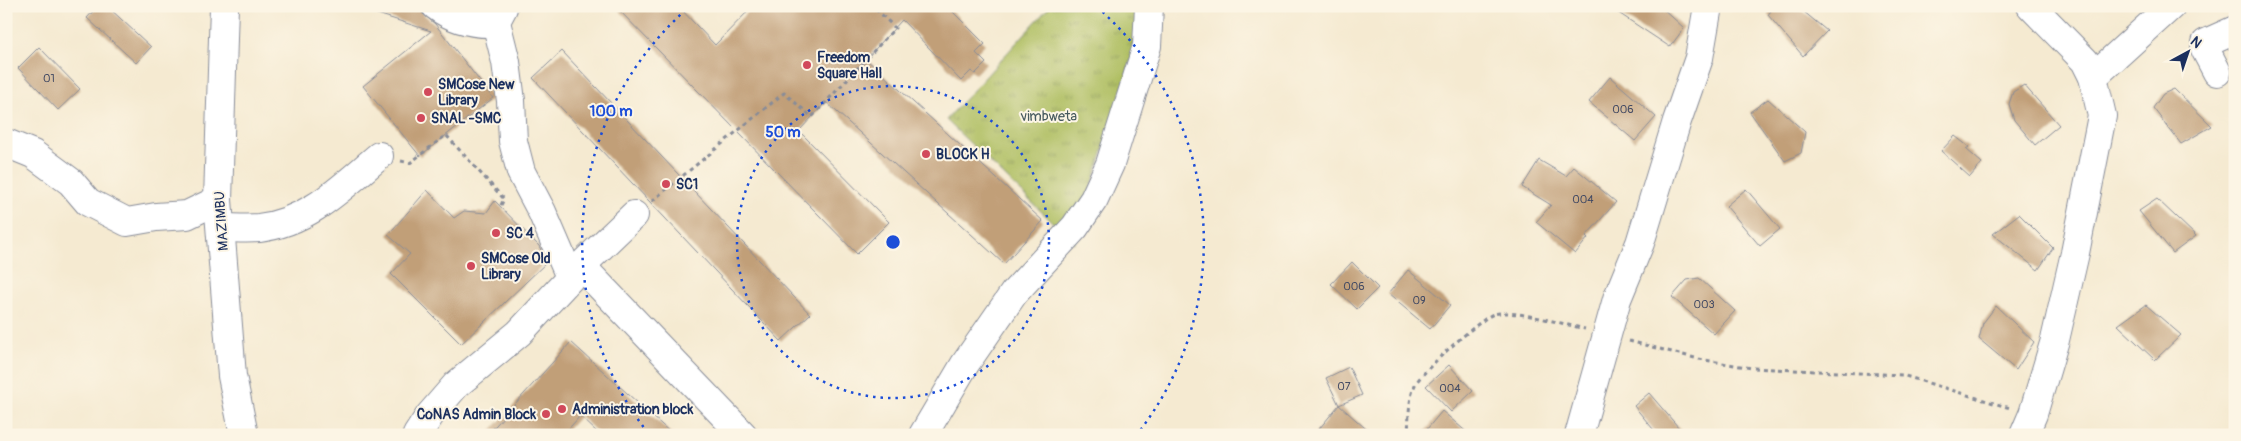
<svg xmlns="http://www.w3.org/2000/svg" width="2241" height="441" viewBox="0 0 2241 441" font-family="Pangolin,sans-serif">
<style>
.grass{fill:url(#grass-tufts);stroke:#647660}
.building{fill:#c19f78}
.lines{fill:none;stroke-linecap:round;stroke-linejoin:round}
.minor-casing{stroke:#888c98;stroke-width:30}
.path{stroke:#888c98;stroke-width:3;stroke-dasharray:4 4;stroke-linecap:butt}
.minor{stroke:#fff;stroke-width:28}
.ring{fill:none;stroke:#1d4ed8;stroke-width:2.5;stroke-dasharray:2.5 5}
.poi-dot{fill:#d1495b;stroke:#fcf5e5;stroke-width:2}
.labels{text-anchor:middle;stroke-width:4;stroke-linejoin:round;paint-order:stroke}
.number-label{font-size:11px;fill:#444b64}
.poi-label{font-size:14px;font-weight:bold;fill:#1b2f5e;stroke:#fcf5e5;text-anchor:start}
.park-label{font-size:14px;fill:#475a5f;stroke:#fcf5e5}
.street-label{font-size:14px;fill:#1b2f5e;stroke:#fcf5e5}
.centre{fill:#1d4ed8;stroke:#fcf5e5;stroke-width:2.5}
.ring-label{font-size:15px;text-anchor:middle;font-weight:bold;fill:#1d4ed8;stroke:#fcf5e5;stroke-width:4;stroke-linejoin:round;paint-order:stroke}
</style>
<defs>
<pattern id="grass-tufts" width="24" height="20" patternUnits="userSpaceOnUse" patternTransform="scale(1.25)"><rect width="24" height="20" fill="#aebe61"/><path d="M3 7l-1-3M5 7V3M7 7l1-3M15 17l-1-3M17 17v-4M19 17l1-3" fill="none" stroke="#8d9b53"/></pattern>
</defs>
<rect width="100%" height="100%" fill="#fcf5e5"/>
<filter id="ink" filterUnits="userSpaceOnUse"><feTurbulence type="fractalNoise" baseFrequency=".02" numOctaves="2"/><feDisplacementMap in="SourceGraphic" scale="10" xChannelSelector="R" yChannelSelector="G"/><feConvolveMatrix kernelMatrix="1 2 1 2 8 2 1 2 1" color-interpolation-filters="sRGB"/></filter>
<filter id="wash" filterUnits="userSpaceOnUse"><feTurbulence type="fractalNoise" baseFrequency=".0096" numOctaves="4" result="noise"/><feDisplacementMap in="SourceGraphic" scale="20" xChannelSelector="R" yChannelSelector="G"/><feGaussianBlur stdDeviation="1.12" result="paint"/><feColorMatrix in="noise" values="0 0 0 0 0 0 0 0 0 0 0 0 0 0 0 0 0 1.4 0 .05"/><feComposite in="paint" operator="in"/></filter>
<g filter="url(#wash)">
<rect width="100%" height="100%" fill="#f5ead1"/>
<path class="grass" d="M 1050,6 L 1148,6 L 1074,243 L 946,120 Z"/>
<g id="blocks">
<g class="building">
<path d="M 98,6 L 107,6 L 151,47 L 136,63 L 87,18 Z"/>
<path d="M 365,6 L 421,6 L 422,13 L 435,24 L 493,98 L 420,156 L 363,86 L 431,31 L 365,10 Z"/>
<path d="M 615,6 L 678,6 L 715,45 L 753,6 L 947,6 L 985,44 L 976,53 L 986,63 L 975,74 L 971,71 L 961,81 L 902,20 L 866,59 L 1043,221 L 1004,264 L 826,102 L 799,131 L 889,222 L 857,254 Z"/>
<path d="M 1608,6 L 1660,6 L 1684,28 L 1670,47 Z"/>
<path d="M 1774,6 L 1797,6 L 1827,31 L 1803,56 L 1768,15 Z"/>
<path d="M 39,47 L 80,89 L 58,110 L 18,68 Z"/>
<path d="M 562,51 L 810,314 L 781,341 L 533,78 Z"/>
<path d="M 1610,77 L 1656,117 L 1635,141 L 1589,102 Z"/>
<path d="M 2024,85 L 2059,125 L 2035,145 L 2014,120 L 2009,104 L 2013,92 Z"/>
<path d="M 2174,89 L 2212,126 L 2181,144 L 2153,108 L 2163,94 Z"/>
<path d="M 1768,99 L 1805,132 L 1801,153 L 1785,161 L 1750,112 Z"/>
<path d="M 1955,136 L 1969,147 L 1966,149 L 1982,163 L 1970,177 L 1941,151 Z"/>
<path d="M 1539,160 L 1566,176 L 1574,167 L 1616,202 L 1586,236 L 1588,238 L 1575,254 L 1536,222 L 1551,205 L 1522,187 Z"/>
<path d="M 1746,189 L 1780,229 L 1760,246 L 1726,206 Z"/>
<path d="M 427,190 L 454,218 L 464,211 L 486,213 L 495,201 L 539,246 L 547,262 L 461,344 L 391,274 L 410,254 L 388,235 Z"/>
<path d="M 2157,199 L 2196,236 L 2173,253 L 2139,211 Z"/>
<path d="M 2019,214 L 2053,248 L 2038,270 L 1993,234 Z"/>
<path d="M 1352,262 L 1378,288 L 1357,309 L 1331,284 Z"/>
<path d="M 1408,270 L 1450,305 L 1430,329 L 1388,294 Z"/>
<path d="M 1699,278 L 1735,311 L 1714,334 L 1672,297 L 1687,280 Z"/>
<path d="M 2146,305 L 2181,335 L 2155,360 L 2118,325 Z"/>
<path d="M 1996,306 L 2034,342 L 2016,370 L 1979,339 L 1983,323 Z"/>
<path d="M 571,342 L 673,435 L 600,435 L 580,416 L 563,435 L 487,435 Z"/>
<path d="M 1449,365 L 1473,391 L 1451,412 L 1426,386 Z"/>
<path d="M 1349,367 L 1362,395 L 1339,405 L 1326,378 Z"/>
<path d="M 1649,393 L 1685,435 L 1658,435 L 1634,406 Z"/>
<path d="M 1339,405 L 1373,435 L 1314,435 Z"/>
<path d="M 1442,411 L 1470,435 L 1422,435 Z"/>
</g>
</g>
</g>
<g filter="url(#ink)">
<use href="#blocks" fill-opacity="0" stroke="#888c98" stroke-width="1"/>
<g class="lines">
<g class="minor-casing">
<g id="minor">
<path d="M 224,6 L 218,200 L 232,376 L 244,435"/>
<path d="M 436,6 C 453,19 473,24 495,23 L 503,8"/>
<path d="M 492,6 L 506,62 L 511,101 L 513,141 L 521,172 L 542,212 L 570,277"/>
<path d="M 2217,72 L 2205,49 L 2206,43 L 2235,30"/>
<path d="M 2093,77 L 2171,6"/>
<path d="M 6,143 L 33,154 L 71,182 L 88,202 L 127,222 L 156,217 L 187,215 L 218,200"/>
<path d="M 221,228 C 234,228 247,229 259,228 C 309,222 342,187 379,156"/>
<path d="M 581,266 L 743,435"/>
<path d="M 417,435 L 430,415 L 456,385 L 519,333 L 587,260 L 634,215"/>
<path d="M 923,435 L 965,364 L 1014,293 L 1075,227 L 1094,199 L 1110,164 L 1147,46 L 1149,6"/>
<path d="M 1579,435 L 1617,299 L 1640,243 L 1677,121 L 1699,58 L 1708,6"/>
<path d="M 2024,435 L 2033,414 L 2055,340 L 2075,253 L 2102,116 L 2093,77 L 2085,61 L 2031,6"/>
</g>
</g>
<g class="path">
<path d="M 401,161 L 410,163 L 446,135 L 504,199 L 500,207"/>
<path d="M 652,201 L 784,93 L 812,117 L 895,28 L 873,6"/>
<path d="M 1629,341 L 1699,359 L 1752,368 L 1902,375 L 2010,408"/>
<path d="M 1408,435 C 1409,419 1408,400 1415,385 C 1420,373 1482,317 1494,314 C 1514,309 1563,324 1585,329"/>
</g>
<use href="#minor" class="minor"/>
</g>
</g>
<g class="ring">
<circle cx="893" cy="242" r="156"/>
<path d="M648 433A311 311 0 0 1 689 7M1097 7A311 311 0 0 1 1138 433"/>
</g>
<g class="poi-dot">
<circle cx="807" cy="65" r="5"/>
<circle cx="428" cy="92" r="5"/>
<circle cx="421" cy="118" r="5"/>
<circle cx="926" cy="154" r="5"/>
<circle cx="666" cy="184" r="5"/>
<circle cx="496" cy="233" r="5"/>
<circle cx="471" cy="266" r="5"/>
<circle cx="562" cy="409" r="5"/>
<circle cx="546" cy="414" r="5"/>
</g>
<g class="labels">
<g class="number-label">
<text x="49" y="82">01</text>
<text x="1623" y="113">006</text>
<text x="1583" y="203">004</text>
<text x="1354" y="290">006</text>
<text x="1419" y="304">09</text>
<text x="1704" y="308">003</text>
<text x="1344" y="390">07</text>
<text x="1450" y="392">004</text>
</g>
<g class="poi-label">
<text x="817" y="62">Freedom<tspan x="817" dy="16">Square Hall</tspan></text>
<text x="438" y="89">SMCose New<tspan x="438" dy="16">Library</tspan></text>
<text x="431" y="123">SNAL -SMC</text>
<text x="936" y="159">BLOCK H</text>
<text x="676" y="189">SC1</text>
<text x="506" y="238">SC 4</text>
<text x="481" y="263">SMCose Old<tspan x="481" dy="16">Library</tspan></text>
<text x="572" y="414">Administration block</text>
<text x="536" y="419" text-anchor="end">CoNAS Admin Block</text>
</g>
<g class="park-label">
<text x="1049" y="121">vimbweta</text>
</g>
<g class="street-label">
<text transform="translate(221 221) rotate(-94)" y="5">MAZIMBU</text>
</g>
</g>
<circle cx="893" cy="242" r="8" class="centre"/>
<g class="ring-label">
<text x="611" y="116">100 m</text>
<text x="783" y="137">50 m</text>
</g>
<rect width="2241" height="441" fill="none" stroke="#fcf5e5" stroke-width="25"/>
<g transform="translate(2188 52) rotate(40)" stroke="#fcf5e5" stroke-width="4" paint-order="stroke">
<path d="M0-4L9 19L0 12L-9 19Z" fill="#1b2f5e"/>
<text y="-8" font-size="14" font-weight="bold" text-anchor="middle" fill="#1b2f5e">N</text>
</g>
</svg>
